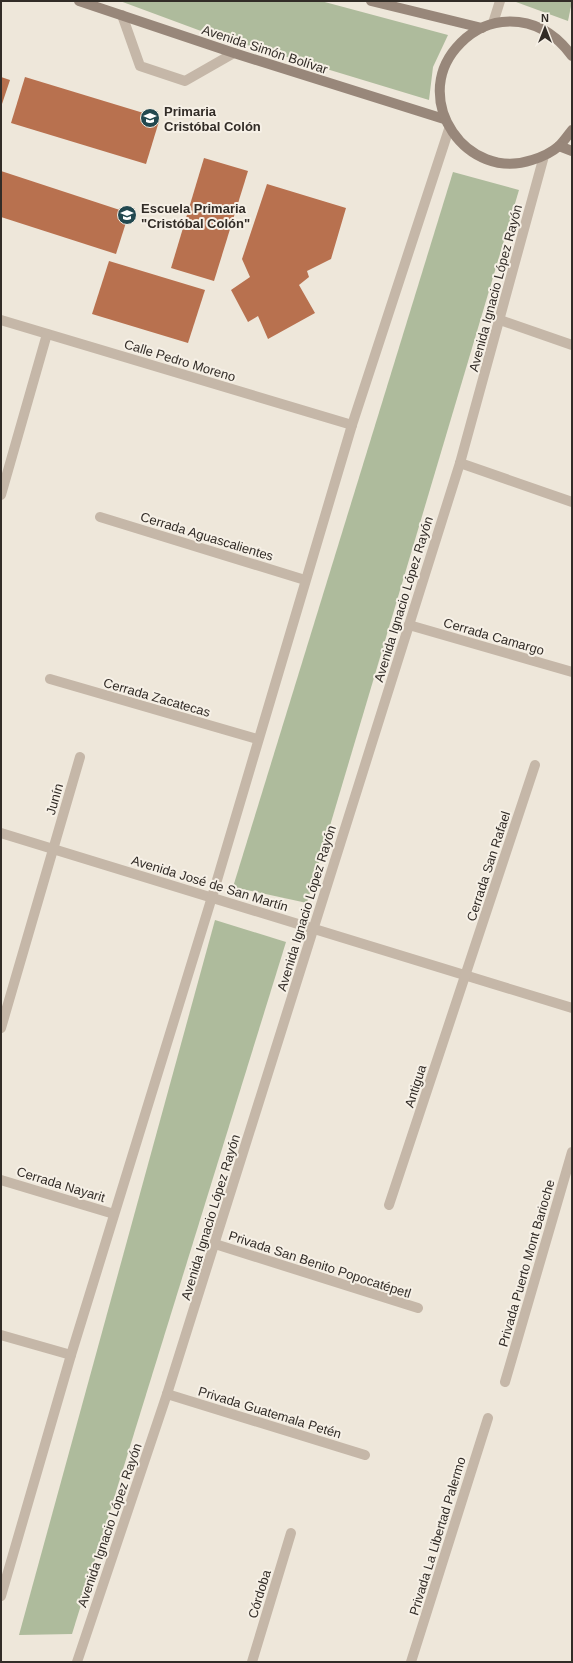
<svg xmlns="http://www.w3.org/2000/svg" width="573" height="1663" viewBox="0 0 573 1663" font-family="Helvetica,sans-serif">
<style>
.green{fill:#aebb9c}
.building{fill:#b8714f}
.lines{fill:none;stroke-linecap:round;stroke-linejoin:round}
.service{stroke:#c5b7a8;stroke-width:10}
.minor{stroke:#c5b7a8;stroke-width:10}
.tertiary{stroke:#c5b7a8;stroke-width:10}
.secondary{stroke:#98877a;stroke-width:10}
.labels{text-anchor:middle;stroke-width:4;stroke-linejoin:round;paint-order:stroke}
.street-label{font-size:13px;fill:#322c27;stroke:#f6f0e6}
.poi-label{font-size:13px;font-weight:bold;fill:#322c27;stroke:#f6f0e6;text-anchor:start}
</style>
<rect width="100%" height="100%" fill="#eee7da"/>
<g class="green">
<path d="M 120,1 L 321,1 L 448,35 L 433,67 L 429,100 L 201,31 Z"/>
<path d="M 517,1 L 572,1 L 568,21 L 516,2 Z"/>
<path d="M 453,172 L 519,190 L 307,903 L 233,887 Z"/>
<path d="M 215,920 L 286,942 L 72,1634 L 19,1635 Z"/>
</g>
<g class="building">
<path d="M 1,77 L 10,80 L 1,107 Z"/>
<path d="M 25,77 L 160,118 L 146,164 L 11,123 Z"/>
<path d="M 204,158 L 248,171 L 214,281 L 171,268 Z"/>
<path d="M 1,171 L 129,213 L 116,254 L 1,217 Z"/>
<path d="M 267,184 L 346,208 L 331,259 L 307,271 L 309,277 L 299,285 L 315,313 L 268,339 L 258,316 L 248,322 L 231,290 L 250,277 L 242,259 Z"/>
<path d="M 109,261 L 205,290 L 188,343 L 92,314 Z"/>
</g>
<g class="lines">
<path class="service" d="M 122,15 L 140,66 L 185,81 L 234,53"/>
<g class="minor">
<path d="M 493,23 L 500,1"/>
<path d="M 1,320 L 352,425"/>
<path d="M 500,320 L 572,345"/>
<path d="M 460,463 L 572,502"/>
<path d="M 1,495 L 47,334"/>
<path d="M 100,517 L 305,580"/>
<path d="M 409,625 L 572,672"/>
<path d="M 50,679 L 257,739"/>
<path d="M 1,833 L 572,1008"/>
<path d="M 1,1028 L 80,757"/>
<path d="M 1,1180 L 114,1214"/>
<path d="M 389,1205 L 535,765"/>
<path d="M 215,1244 L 418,1308"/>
<path d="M 1,1335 L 71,1355"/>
<path d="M 505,1382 L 572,1152"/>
<path d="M 167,1394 L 365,1455"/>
<path d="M 252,1662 L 291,1533"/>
<path d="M 411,1662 L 488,1418"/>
</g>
<g class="tertiary">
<path d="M 1,1596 L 71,1355 L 212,897 L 352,425 L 449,129"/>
<path d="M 77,1662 L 167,1394 L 460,463 L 544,156"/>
</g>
<g class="secondary">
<path d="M 79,1 L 234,53 L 444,119"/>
<path d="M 371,1 L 482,28"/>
<path d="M 572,56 C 555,33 532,19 502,22 C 484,24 468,34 456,48 C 411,101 467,182 532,160 C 542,157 551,153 559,146 C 564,141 568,135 572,130"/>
<path d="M 559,146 L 572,151"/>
</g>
</g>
<defs>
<g id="school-disc" transform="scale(1)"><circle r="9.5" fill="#22484f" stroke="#f6f0e6"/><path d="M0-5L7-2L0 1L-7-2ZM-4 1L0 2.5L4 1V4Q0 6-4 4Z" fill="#fff"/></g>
</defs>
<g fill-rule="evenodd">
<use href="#school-disc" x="150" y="118"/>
<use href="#school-disc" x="127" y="215"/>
</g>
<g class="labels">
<g class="street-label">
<text transform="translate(265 49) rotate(18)" y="5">Avenida Simón Bolívar</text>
<text transform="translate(495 288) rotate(-75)" y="5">Avenida Ignacio López Rayón</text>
<text transform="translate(180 360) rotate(17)" y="5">Calle Pedro Moreno</text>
<text transform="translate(207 536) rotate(17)" y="5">Cerrada Aguascalientes</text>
<text transform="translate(403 599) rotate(-73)" y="5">Avenida Ignacio López Rayón</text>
<text transform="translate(494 636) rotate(16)" y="5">Cerrada Camargo</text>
<text transform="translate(157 697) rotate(16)" y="5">Cerrada Zacatecas</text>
<text transform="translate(54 799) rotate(-74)" y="5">Junín</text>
<text transform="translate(488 866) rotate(-72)" y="5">Cerrada San Rafael</text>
<text transform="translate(210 883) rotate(17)" y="5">Avenida José de San Martín</text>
<text transform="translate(306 908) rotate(-73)" y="5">Avenida Ignacio López Rayón</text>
<text transform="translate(415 1086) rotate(-72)" y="5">Antigua</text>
<text transform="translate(61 1184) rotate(17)" y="5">Cerrada Nayarit</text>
<text transform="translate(210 1217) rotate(-73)" y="5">Avenida Ignacio López Rayón</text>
<text transform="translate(526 1263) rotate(-74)" y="5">Privada Puerto Mont Barioche</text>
<text transform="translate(320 1264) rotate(18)" y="5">Privada San Benito Popocatépetl</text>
<text transform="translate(270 1412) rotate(17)" y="5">Privada Guatemala Petén</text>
<text transform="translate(109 1525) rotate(-71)" y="5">Avenida Ignacio López Rayón</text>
<text transform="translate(437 1536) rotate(-73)" y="5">Privada La Libertad Palermo</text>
<text transform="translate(259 1594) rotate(-73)" y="5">Córdoba</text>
</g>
<g class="poi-label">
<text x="164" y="116">Primaria<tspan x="164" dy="15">Cristóbal Colón</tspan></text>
<text x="141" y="213">Escuela Primaria<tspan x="141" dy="15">"Cristóbal Colón"</tspan></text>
</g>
</g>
<rect width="573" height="1663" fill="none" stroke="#322c27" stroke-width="4"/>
<g transform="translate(545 28)" stroke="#f6f0e6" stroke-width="3" paint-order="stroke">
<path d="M0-3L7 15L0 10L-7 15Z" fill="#322c27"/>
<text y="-6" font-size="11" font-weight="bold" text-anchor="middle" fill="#322c27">N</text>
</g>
</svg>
